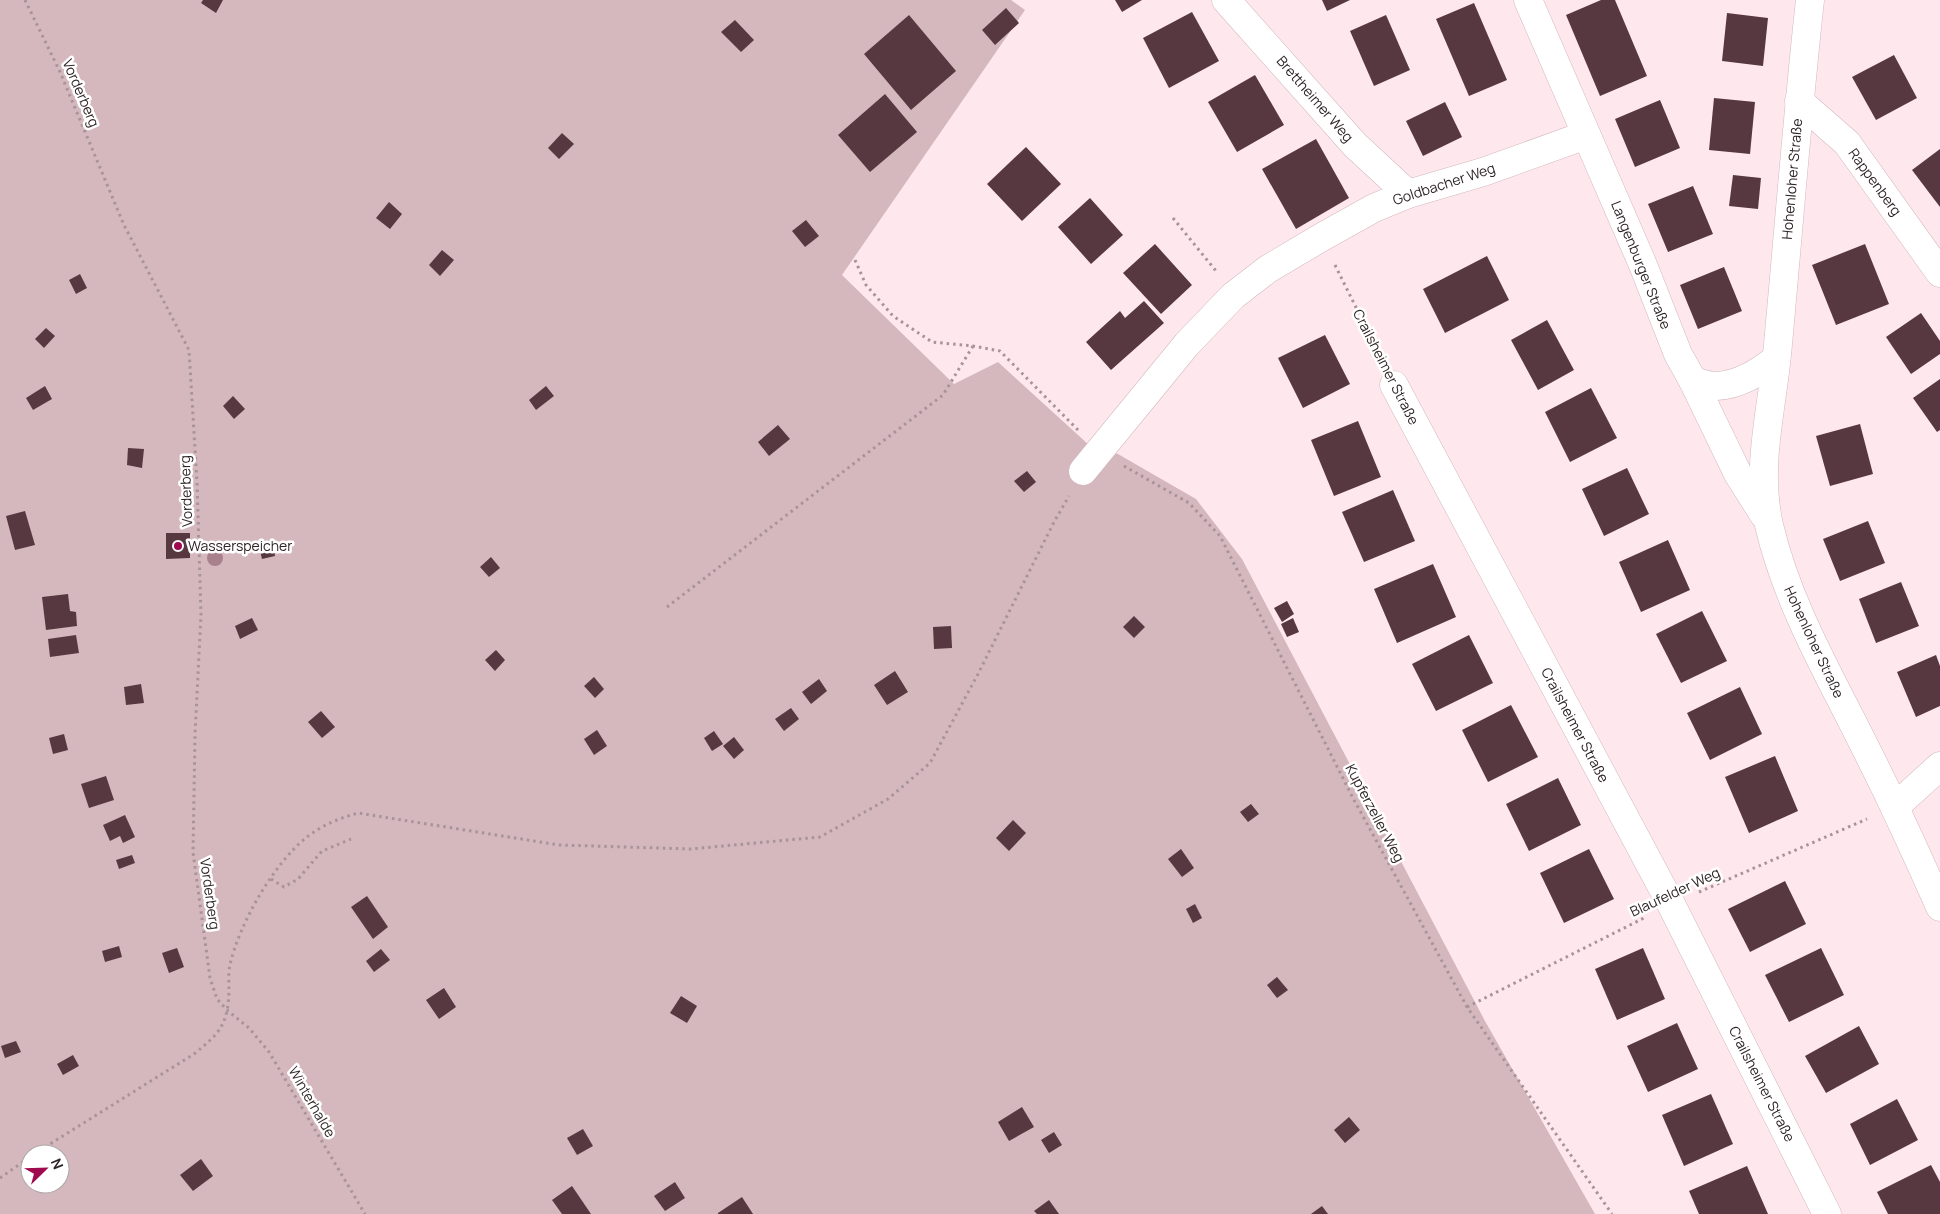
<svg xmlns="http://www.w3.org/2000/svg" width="1940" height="1214" viewBox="0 0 1940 1214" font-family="Manrope,sans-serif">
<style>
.green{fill:#d5b8be;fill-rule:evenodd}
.building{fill:#573840}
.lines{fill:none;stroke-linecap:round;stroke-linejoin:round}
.minor-casing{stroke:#d2b8be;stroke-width:29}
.path{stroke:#a69498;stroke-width:3;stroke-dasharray:2.5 4;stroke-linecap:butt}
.minor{stroke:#fff;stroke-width:28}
.tree{fill:#a8818c}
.poi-dot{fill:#a0094d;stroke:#fff;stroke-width:2}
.labels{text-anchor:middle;stroke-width:5;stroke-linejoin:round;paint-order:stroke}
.street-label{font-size:14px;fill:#2f2527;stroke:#fff}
.poi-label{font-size:14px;fill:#2f2527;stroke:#fff;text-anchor:start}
</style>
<rect width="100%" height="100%" fill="#ffe8ed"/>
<path class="green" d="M 0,0 L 1011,0 L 1025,10 L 842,275 L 954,384 L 998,362 L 1089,445 L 1118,454 L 1196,499 L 1242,559 L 1485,1021 L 1595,1214 L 0,1214 ZM 30,1154 L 60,1154 L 60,1184 L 30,1184 Z"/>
<g class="building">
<path d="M 203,0 L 223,0 L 216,13 L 201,3 Z"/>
<path d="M 1115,0 L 1142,0 L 1122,12 Z"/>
<path d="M 1322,0 L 1350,0 L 1327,11 Z"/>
<path d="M 1601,0 L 1615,0 L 1647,76 L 1600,96 L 1566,15 Z"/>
<path d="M 1474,3 L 1507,80 L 1469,96 L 1436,19 Z"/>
<path d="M 1006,8 L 1019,23 L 995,45 L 982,30 Z"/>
<path d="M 1192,12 L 1219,61 L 1169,88 L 1143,38 Z"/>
<path d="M 1727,13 L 1768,18 L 1763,66 L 1722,61 Z"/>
<path d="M 909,15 L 956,71 L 911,110 L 864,54 Z"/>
<path d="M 1386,15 L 1410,70 L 1374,86 L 1350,31 Z"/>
<path d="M 735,20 L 754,40 L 741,52 L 721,32 Z"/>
<path d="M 1894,55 L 1917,98 L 1876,120 L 1852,77 Z"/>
<path d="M 1255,75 L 1284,125 L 1237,152 L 1208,102 Z"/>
<path d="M 885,94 L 917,132 L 870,172 L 838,135 Z"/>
<path d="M 1714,98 L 1755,102 L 1750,154 L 1709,150 Z"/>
<path d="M 1660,100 L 1680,148 L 1635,167 L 1615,119 Z"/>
<path d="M 1445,102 L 1462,137 L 1423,156 L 1406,121 Z"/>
<path d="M 562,133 L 574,144 L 559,159 L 548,148 Z"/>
<path d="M 1316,139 L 1349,198 L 1296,229 L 1262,169 Z"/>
<path d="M 1026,147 L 1061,184 L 1022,221 L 987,184 Z"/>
<path d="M 1940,149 L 1940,207 L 1912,170 Z"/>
<path d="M 1733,175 L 1761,178 L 1758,209 L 1729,206 Z"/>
<path d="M 1693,186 L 1713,234 L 1668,252 L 1648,204 Z"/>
<path d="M 1090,198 L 1123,235 L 1091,264 L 1058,227 Z"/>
<path d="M 389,202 L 402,214 L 390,229 L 376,218 Z"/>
<path d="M 806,220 L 819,236 L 805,247 L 792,231 Z"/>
<path d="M 1155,244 L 1192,285 L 1161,314 L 1123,273 Z"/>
<path d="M 1865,244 L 1889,304 L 1836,325 L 1812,265 Z"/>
<path d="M 442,250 L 454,260 L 440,276 L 429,265 Z"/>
<path d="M 1487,256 L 1509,300 L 1445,333 L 1423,289 Z"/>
<path d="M 1724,267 L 1742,311 L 1698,329 L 1680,285 Z"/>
<path d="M 80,274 L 87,288 L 76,294 L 69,280 Z"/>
<path d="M 1144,301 L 1164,323 L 1111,370 L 1086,342 L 1120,311 L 1125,318 Z"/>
<path d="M 1921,313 L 1940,341 L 1940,354 L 1911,374 L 1886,337 Z"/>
<path d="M 1547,320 L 1574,370 L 1538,390 L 1511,340 Z"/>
<path d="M 46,328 L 55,336 L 44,348 L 35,339 Z"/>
<path d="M 1325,335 L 1350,384 L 1303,408 L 1278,358 Z"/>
<path d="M 1940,379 L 1940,430 L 1937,432 L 1913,398 Z"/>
<path d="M 45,386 L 52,399 L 33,410 L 26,398 Z"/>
<path d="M 546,386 L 554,396 L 536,410 L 529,400 Z"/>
<path d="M 1591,388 L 1617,438 L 1570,462 L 1545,412 Z"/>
<path d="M 233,396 L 245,409 L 234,419 L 223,406 Z"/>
<path d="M 1358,421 L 1381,477 L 1334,496 L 1311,440 Z"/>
<path d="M 1860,424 L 1873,474 L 1830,486 L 1816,436 Z"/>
<path d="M 778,425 L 790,439 L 769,456 L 758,442 Z"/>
<path d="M 128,448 L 144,449 L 142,468 L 127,465 Z"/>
<path d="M 1627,468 L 1649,514 L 1604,536 L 1582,489 Z"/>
<path d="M 1027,471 L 1036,482 L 1024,492 L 1014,481 Z"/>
<path d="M 1393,490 L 1415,541 L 1364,562 L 1342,512 Z"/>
<path d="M 25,511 L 35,545 L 15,550 L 6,516 Z"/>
<path d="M 1868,521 L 1885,563 L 1840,581 L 1823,539 Z"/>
<path d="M 166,533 L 190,533 L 190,558 L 166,559 Z"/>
<path d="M 272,540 L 275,556 L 262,559 L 258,543 Z"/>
<path d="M 1668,540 L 1690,590 L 1641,612 L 1619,562 Z"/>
<path d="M 491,557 L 500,568 L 489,577 L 480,567 Z"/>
<path d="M 1433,564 L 1456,617 L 1397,643 L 1374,589 Z"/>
<path d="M 1901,582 L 1919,626 L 1876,643 L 1859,599 Z"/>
<path d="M 68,594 L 70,611 L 76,612 L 77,626 L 46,630 L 42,597 Z"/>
<path d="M 1287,601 L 1294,614 L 1282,622 L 1274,608 Z"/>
<path d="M 1702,611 L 1727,661 L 1681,683 L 1656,634 Z"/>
<path d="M 1134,616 L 1145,627 L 1134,638 L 1123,627 Z"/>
<path d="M 252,618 L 258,630 L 240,639 L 235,626 Z"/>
<path d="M 1293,618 L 1299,632 L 1287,637 L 1281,624 Z"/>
<path d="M 951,626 L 952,648 L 934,649 L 933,627 Z"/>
<path d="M 76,635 L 79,653 L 50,657 L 48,639 Z"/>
<path d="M 1469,635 L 1493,683 L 1436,711 L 1412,664 Z"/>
<path d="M 496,650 L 505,660 L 495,671 L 485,660 Z"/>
<path d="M 1936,655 L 1940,666 L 1940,706 L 1916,717 L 1897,672 Z"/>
<path d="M 895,671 L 908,692 L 887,705 L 874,685 Z"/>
<path d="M 594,677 L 604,689 L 595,698 L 584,686 Z"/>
<path d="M 819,679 L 827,691 L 811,704 L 802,692 Z"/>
<path d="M 141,684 L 144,703 L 126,705 L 124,687 Z"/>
<path d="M 1740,687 L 1762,734 L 1710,760 L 1687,713 Z"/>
<path d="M 1511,705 L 1538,757 L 1488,782 L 1462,730 Z"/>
<path d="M 791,708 L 799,719 L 784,731 L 775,719 Z"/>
<path d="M 321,711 L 335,727 L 322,738 L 308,722 Z"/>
<path d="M 597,730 L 607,746 L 594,755 L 584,739 Z"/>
<path d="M 714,731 L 723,744 L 712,751 L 704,738 Z"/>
<path d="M 64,734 L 68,750 L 53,754 L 49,738 Z"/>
<path d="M 734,737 L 744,750 L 734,759 L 723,746 Z"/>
<path d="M 1775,756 L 1798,811 L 1749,833 L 1725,777 Z"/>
<path d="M 106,776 L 114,800 L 89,808 L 81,784 Z"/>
<path d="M 1558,778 L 1581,825 L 1529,851 L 1506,804 Z"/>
<path d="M 1251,804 L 1259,814 L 1248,822 L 1240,812 Z"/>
<path d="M 125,815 L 135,837 L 123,843 L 120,836 L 110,841 L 103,825 Z"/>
<path d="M 1013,820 L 1026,833 L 1009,851 L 996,838 Z"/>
<path d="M 1181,849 L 1194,868 L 1182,877 L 1168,859 Z"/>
<path d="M 1589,849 L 1614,899 L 1564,923 L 1540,873 Z"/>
<path d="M 132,855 L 135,863 L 119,869 L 116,860 Z"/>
<path d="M 1785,881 L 1806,924 L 1750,952 L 1728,909 Z"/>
<path d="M 367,896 L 388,927 L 373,939 L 351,907 Z"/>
<path d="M 1195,904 L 1202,918 L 1193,923 L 1186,909 Z"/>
<path d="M 119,946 L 122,957 L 105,962 L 102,951 Z"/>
<path d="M 177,948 L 184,967 L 169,973 L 162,953 Z"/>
<path d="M 1643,948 L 1665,999 L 1617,1020 L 1595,969 Z"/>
<path d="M 1821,948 L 1844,995 L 1789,1022 L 1765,975 Z"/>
<path d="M 381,949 L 390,960 L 374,972 L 366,961 Z"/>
<path d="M 1277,977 L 1288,990 L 1277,998 L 1267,985 Z"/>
<path d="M 444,988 L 456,1007 L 439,1019 L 426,1000 Z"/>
<path d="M 681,996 L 697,1006 L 687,1023 L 670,1013 Z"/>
<path d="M 1677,1023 L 1698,1069 L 1648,1092 L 1627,1046 Z"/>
<path d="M 1859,1026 L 1879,1064 L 1826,1093 L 1805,1056 Z"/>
<path d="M 16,1041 L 21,1052 L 5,1058 L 1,1046 Z"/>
<path d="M 73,1055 L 79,1066 L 63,1075 L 57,1064 Z"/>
<path d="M 1711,1094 L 1733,1144 L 1684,1166 L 1662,1115 Z"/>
<path d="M 1897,1099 L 1918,1140 L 1870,1165 L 1850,1124 Z"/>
<path d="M 1022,1107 L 1034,1127 L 1009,1141 L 998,1122 Z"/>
<path d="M 1349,1117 L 1360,1130 L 1345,1143 L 1334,1130 Z"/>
<path d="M 583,1129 L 593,1146 L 577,1155 L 567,1138 Z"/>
<path d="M 1054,1132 L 1062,1145 L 1049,1153 L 1041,1140 Z"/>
<path d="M 201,1159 L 213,1176 L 193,1191 L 180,1175 Z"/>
<path d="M 1931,1165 L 1940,1182 L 1940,1214 L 1888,1214 L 1877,1192 Z"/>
<path d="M 1747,1166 L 1768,1214 L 1699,1214 L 1689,1191 Z"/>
<path d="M 675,1182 L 685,1198 L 665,1211 L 654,1196 Z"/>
<path d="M 572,1186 L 591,1214 L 562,1214 L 552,1200 Z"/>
<path d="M 742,1197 L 753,1214 L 718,1214 L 718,1213 Z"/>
<path d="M 1049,1200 L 1059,1214 L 1037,1214 L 1034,1211 Z"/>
<path d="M 1322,1206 L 1328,1214 L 1311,1214 Z"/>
</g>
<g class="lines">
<g class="minor-casing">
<g id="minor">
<path d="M 1226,0 L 1355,145 L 1408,194"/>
<path d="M 1528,0 L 1643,265 L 1678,354 L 1693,381 L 1738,474 L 1764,515"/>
<path d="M 1810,0 C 1797,118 1788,237 1777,355 C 1771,414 1756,467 1769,525 C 1787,602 1826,669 1861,739 C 1889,794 1915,850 1940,907"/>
<path d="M 1799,101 L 1847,143 L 1940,273"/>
<path d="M 1693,381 C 1700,383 1709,386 1716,386 C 1740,385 1759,372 1776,359"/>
<path d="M 1394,385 L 1671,904 L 1827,1214"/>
<path d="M 1083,471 L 1187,344 L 1233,296 L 1268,269 L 1322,237 L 1374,208 L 1408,194 L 1483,172 L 1586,135"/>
<path d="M 1896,806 L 1940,766"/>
</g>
</g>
<g class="path">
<path d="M 25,0 L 60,72 L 124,225 L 189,350 L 197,482 L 201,614 L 195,735 L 193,852 L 210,978 L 217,999 L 228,1011 L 249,1028 L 269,1052 L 365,1214"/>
<path d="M 1173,218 L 1216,271"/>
<path d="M 855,260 L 866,285 L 893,316 L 932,342 L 973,346 L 1000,351 L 1078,430"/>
<path d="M 1335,265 L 1382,360"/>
<path d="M 1124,466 L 1189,503 L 1220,536 L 1353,798 L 1467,1007 L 1612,1214"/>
<path d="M 667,607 L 943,395 L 973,346"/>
<path d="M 271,879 L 284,887 L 298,879 L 322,851 L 351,839"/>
<path d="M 1699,892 L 1867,819"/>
<path d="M 1467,1007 L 1646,917"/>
<path d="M 34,1154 L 194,1054 C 219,1034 228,1025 229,991 C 229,983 228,973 230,965 C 239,924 274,863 307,837 C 322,825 340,818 358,813 L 559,845 L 691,849 L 820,837 L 888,799 L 930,763 L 978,674 L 1054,522 L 1069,496"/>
<path d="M 0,1178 L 30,1157"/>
</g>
<use href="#minor" class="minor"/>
</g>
<circle class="tree" cx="215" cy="558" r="8"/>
<circle class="poi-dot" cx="178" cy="546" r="5"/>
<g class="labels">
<g class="street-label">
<text transform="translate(81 93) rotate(67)" y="5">Vorderberg</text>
<text transform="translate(1315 99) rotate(49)" y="5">Brettheimer Weg</text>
<text transform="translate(1792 179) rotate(-85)" y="5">Hohenloher Straße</text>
<text transform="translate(1875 182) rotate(54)" y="5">Rappenberg</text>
<text transform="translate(1444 184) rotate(-18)" y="5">Goldbacher Weg</text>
<text transform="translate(1641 265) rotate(68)" y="5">Langenburger Straße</text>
<text transform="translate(1386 367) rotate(63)" y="5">Crailsheimer Straße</text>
<text transform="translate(186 491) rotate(-92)" y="5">Vorderberg</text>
<text transform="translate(1814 642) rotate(65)" y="5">Hohenloher Straße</text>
<text transform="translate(1575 725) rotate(62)" y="5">Crailsheimer Straße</text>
<text transform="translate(1375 813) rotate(62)" y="5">Kupferzeller Weg</text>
<text transform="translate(1675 892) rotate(-25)" y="5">Blaufelder Weg</text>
<text transform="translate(210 894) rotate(82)" y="5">Vorderberg</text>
<text transform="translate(1762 1084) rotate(63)" y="5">Crailsheimer Straße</text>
<text transform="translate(312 1102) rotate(60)" y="5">Winterhalde</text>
</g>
<g class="poi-label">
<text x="188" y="551">Wasserspeicher</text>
</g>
</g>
<g transform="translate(45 1169) rotate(67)"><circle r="24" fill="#ffffff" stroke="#aca8a9"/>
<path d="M0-4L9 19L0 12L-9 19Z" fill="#a0094d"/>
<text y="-8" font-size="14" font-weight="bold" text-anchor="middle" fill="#2f2527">N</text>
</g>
</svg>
